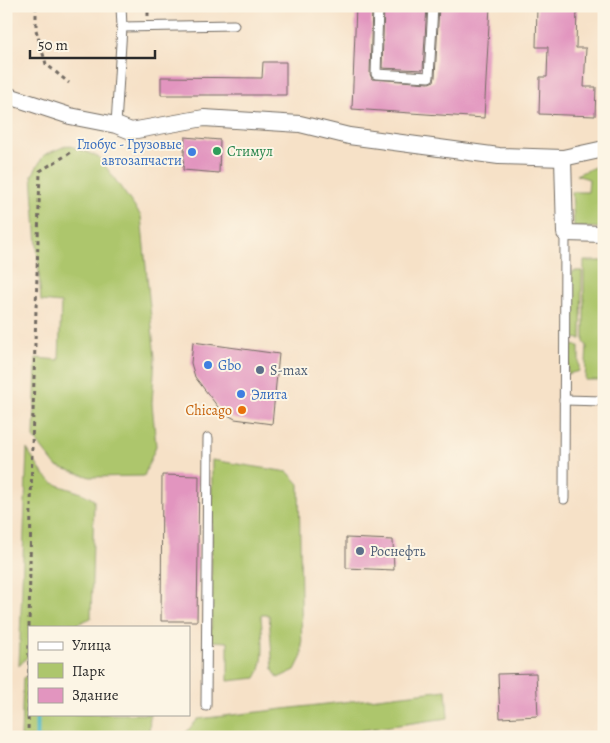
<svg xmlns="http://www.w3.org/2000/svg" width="610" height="743" viewBox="0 0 610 743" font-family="Alegreya,serif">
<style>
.green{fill:#adc66c;stroke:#6c784c}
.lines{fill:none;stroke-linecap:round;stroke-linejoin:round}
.stream{stroke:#4ab6c6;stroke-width:5}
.building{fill:#e295bf}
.service-casing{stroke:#726b62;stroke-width:11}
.minor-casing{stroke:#726b62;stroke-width:18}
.path{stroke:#726b62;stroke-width:3;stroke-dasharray:4 4;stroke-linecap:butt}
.service{stroke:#fff;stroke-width:9}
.minor{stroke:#fff;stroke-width:16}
.leisure-dot{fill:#2e9e5b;stroke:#fcf5e5;stroke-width:2}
.shop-dot{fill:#3f7fe0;stroke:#fcf5e5;stroke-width:2}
.service-dot{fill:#5c6f8a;stroke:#fcf5e5;stroke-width:2}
.food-dot{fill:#e8710a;stroke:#fcf5e5;stroke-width:2}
.labels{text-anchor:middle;stroke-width:4;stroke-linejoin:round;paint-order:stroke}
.shop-label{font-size:14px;fill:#366cbe;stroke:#fcf5e5;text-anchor:start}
.leisure-label{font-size:14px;fill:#27864d;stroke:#fcf5e5;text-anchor:start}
.service-label{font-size:14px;fill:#4e5e75;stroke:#fcf5e5;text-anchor:start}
.food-label{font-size:14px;fill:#c56008;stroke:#fcf5e5;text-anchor:end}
</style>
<rect width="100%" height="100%" fill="#fcf5e5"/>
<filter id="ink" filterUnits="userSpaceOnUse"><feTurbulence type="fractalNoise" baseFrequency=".02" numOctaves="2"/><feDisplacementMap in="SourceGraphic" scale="10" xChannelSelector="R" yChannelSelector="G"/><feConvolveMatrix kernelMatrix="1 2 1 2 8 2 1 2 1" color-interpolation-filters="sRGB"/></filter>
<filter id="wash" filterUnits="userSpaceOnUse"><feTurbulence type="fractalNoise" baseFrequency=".0096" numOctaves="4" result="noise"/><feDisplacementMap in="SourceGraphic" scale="20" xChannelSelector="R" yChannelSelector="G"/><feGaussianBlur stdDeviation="1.12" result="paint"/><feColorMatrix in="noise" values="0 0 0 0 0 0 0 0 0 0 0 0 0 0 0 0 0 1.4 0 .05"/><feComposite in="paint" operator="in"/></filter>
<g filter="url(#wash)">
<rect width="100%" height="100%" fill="#f6e1c7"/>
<g class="green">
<path d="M 68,145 L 99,157 L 141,216 L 155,358 L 152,403 L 156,446 L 144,476 L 90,477 L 56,466 L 34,438 L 36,358 L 59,360 L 61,303 L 41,301 L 32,175 L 44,155 Z"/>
<path d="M 604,163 L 604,228 L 574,227 L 572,192 L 588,192 L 589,179 L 576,175 Z"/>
<path d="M 584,261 L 604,261 L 604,380 L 585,380 L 587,346 L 584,342 Z"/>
<path d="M 572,271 L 582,271 L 581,339 L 570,338 Z"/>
<path d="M 569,345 L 579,346 L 579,371 L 568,374 Z"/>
<path d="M 27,449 C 35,461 41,475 54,483 C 67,490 80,490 94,500 L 91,618 L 70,627 L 29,627 L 29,655 L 19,666 Z"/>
<path d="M 212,460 L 288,472 L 299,484 L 302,656 L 295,670 L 278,678 L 273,670 L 269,615 L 261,615 C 262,636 267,660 256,678 L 228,681 L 228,642 L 211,641 Z"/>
<path d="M 29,675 L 29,714 L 150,714 L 149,737 L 21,737 L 23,678 Z"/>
<path d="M 446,690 L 448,718 L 313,737 L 182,737 L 198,719 Z"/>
</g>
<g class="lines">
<path class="stream" d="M 37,737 L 37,714"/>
</g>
<g id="blocks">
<g class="building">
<path d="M 356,6 L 372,6 L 370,74 L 372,79 L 429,83 L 434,81 L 435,77 L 439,6 L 490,6 L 484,118 L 352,109 Z"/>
<path d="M 384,6 L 427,6 L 423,70 L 382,68 Z"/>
<path d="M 537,6 L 577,6 L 576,48 L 586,48 L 584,87 L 596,87 L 595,116 L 539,114 L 540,77 L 547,77 L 548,47 L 536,47 Z"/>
<path d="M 263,62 L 286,62 L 286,95 L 161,95 L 161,77 L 262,78 Z"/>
<path d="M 185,137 L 220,140 L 219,173 L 183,170 Z"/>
<path d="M 193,342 L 279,354 L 272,424 L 235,419 L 221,411 L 195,377 L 191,363 Z"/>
<path d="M 162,475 L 199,476 L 197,621 L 161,621 Z"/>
<path d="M 346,538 L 393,540 L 394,570 L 346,568 Z"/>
<path d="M 536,673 L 538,716 L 500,718 L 498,674 Z"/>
</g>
</g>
</g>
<g filter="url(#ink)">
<use href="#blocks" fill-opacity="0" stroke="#726b62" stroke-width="1"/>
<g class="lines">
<g class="service-casing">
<g id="service">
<path d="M 378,6 L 376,74 L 429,77 L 433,6"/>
<path d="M 122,27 L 234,25"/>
<path d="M 116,125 L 122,27 L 121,6"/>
<path d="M 564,400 L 604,401"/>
<path d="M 564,499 L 565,233"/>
<path d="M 206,706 L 208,438"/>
</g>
</g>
<g class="minor-casing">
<g id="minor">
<path d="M 6,95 L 70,116 L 116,125 L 131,131 L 204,118 L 300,124 L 349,136 L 499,156 L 563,158"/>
<path d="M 604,149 L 563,158 L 565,233 L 604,234"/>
</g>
</g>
<g class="path">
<path d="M 36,6 L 36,30 L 46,64 L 69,83"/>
<path d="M 148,16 L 148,6"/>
<path d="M 29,627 L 32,447 L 40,171 L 70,153"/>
<path d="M 28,737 L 29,644"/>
</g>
<use href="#service" class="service"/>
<use href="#minor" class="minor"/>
</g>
</g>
<circle class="leisure-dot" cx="217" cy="151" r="5"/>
<g class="shop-dot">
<circle cx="192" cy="152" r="5"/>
<circle cx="208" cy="365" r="5"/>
<circle cx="241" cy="394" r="5"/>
</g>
<g class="service-dot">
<circle cx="260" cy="370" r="5"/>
<circle cx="360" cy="551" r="5"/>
</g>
<circle class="food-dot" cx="242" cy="410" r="5"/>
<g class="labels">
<g class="shop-label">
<text x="182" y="149" text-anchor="end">Глобус - Грузовые<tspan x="182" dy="16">автозапчасти</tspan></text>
<text x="218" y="370">Gbo</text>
<text x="251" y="399">Элита</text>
</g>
<g class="leisure-label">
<text x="227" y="156">Стимул</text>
</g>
<g class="service-label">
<text x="270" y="375">S-max</text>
<text x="370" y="556">Роснефть</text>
</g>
<g class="food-label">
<text x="232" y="415">Chicago</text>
</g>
</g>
<rect width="610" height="743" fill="none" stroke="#fcf5e5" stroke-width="25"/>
<rect x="28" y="626" width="162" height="90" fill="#fcf5e5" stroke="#a8a49b"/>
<rect x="38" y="642" width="25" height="8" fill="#ffffff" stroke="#a8a49b"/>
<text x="72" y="650" font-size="15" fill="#2b2b2b">Улица</text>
<rect x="38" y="663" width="25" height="15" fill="#adc66c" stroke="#a8a49b"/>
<text x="72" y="676" font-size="15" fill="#2b2b2b">Парк</text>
<rect x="38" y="688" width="25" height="15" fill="#e295bf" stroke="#a8a49b"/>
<text x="72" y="700" font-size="15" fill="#2b2b2b">Здание</text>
<path d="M30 50v8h125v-8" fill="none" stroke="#2b2b2b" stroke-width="2.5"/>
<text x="38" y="50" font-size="15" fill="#2b2b2b" stroke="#fcf5e5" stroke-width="4" paint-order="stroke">50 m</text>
</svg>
